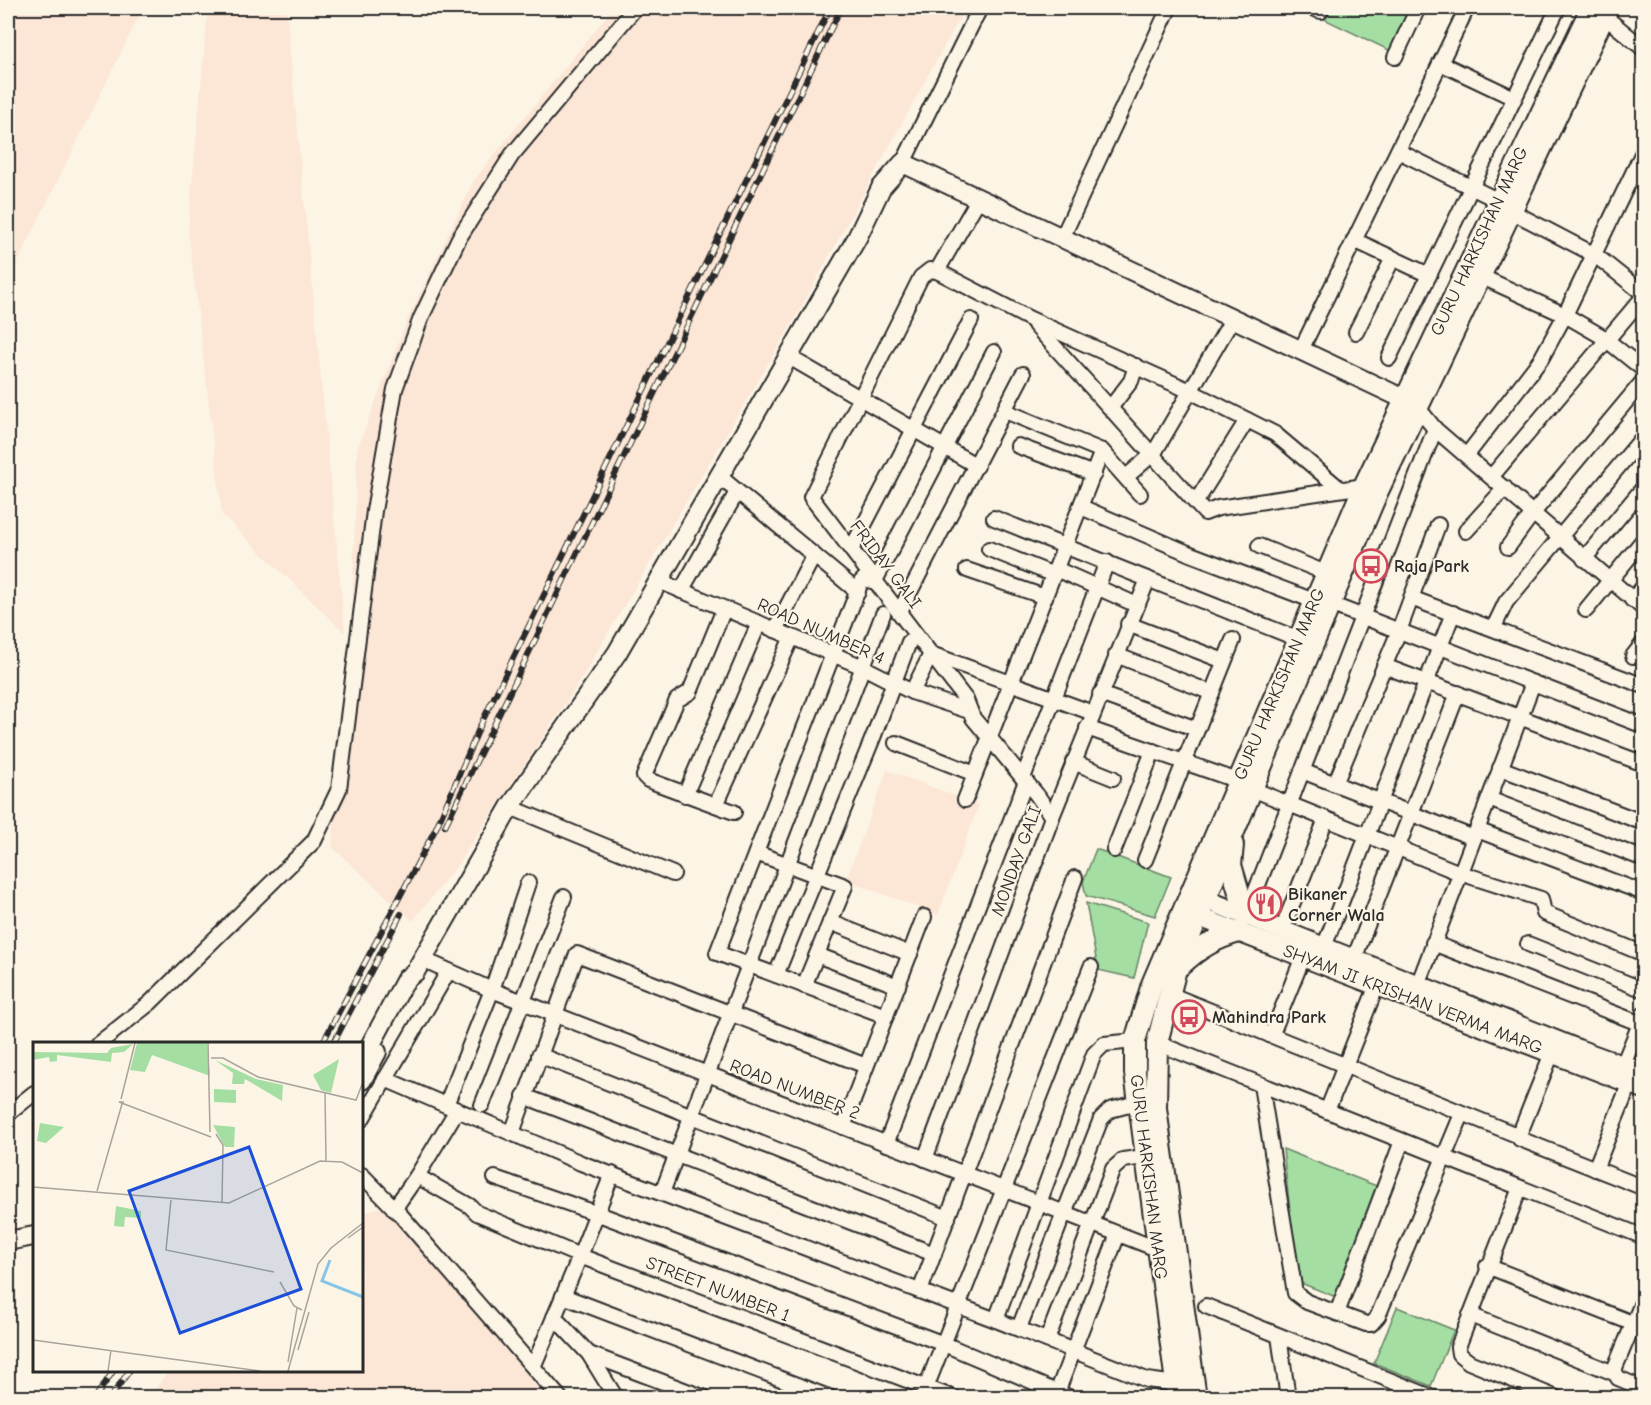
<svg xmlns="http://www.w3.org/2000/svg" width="1651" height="1405" viewBox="0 0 1651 1405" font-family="'Comic Neue',sans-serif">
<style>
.built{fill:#fce6d6}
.green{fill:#a5dea3;stroke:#688467;stroke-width:1.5}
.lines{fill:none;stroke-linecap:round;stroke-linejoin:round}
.minor-casing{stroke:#2b2b2b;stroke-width:18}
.tertiary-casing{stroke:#2b2b2b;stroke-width:22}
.secondary-casing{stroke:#2b2b2b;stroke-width:24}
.minor{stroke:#fcf5e5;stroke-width:14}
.tertiary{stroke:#fcf5e5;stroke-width:18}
.secondary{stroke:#fcf5e5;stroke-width:20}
.rail-casing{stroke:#2b2b2b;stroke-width:6}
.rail{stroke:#fcf5e5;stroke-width:4;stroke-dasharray:11;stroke-linecap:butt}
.labels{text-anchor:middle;stroke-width:4.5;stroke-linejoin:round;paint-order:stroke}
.street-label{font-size:18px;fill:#2b2b2b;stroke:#fcf5e5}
.poi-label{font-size:18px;font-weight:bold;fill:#2b2b2b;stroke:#fcf5e5;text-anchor:start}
.inset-river{fill:none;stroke:#87c4e7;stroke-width:3}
.inset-road{fill:none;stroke:#a8a49b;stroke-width:1.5}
.view{fill:#1d4ed8;fill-opacity:0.15;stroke:#1d4ed8;stroke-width:3}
.inset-edge{fill:none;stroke:#2b2b2b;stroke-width:3}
</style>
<rect width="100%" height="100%" fill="#fcf5e5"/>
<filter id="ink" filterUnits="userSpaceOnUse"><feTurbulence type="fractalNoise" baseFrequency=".0167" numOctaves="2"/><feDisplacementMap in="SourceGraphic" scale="12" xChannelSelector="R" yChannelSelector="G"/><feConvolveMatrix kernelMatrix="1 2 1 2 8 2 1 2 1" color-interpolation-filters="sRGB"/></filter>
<g filter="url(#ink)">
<g class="built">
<path d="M 8,8 L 143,8 L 8,282 Z"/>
<path d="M 208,8 L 286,8 L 345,633 L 222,515 L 188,229 Z"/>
<path d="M 613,8 L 965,8 L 796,317 L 573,692 L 458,864 L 413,921 L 332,847 L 352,624 L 357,449 L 407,321 L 474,180 Z"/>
<path d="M 887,770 L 979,805 L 938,915 L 846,880 Z"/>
<path d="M 382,1207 L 548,1394 L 543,1398 L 149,1398 L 168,1371 L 362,1370 L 362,1213 Z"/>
</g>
<g class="green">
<path d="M 1329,8 L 1419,8 L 1397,54 L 1324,19 Z"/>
<path d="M 1096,849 L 1171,877 L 1155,916 L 1086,896 L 1083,882 Z"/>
<path d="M 1086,903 L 1148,922 L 1134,978 L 1098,970 Z"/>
<path d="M 1283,1149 L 1379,1187 L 1336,1297 L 1298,1282 Z"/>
<path d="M 1397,1307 L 1454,1330 L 1431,1386 L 1374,1363 Z"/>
</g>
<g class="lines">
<g class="minor-casing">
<g id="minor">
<path d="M 1311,8 L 1321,11"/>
<path d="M 1604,16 L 1644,49"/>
<path d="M 1395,57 L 1418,8"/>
<path d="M 1440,63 L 1514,98"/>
<path d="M 1398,151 L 1497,200"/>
<path d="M 903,163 L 980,8"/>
<path d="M 1511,211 L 1595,255 L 1644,294"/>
<path d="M 1062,238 L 1169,8"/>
<path d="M 1354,240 L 1429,275"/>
<path d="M 937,271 L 979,198"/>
<path d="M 1480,276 L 1565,315 L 1603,337 L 1644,370"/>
<path d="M 1035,325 L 1205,513 L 1218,508 L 1364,486"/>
<path d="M 1356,332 L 1393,258"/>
<path d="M 1301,350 L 1467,8"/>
<path d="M 789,357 L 977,466"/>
<path d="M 1389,358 L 1558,8"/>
<path d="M 1111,407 L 1131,381 L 1136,366"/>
<path d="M 1418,408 L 1435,429 L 1644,609"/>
<path d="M 1005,411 L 1102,451 L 1140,494"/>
<path d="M 1018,446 L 1094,474"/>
<path d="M 1467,455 L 1541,359 L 1565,315 L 1644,150"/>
<path d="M 1492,476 L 1644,296"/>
<path d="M 720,477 L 858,592"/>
<path d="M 1126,477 L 1154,453 L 1233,318"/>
<path d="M 1196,502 L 1247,420"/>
<path d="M 1081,507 L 1188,553 L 1314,601"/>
<path d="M 994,518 L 1298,639"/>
<path d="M 1466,531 L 1505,488"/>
<path d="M 1259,546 L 1326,573"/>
<path d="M 1508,547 L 1533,513 L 1644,380"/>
<path d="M 852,548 L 971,320"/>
<path d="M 989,549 L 1054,575"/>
<path d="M 1584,559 L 1644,487"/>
<path d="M 1056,569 L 1137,605"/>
<path d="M 967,570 L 1045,597"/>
<path d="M 659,581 L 863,667 L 912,692 L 969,711"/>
<path d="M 681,591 L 737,492"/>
<path d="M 1411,598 L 1644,686"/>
<path d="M 1632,600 L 1644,586"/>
<path d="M 1330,604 L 1644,726"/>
<path d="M 724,609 L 690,692 L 677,700 L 644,776 L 648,780 L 734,812"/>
<path d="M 1586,610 L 1644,539"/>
<path d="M 900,611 L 1023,374"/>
<path d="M 1128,624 L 1224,661"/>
<path d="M 1494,627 L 1506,602 L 1644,436"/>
<path d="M 775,630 L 814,555"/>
<path d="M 931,654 L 1093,713"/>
<path d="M 1116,655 L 1212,693"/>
<path d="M 1633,656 L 1644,642"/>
<path d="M 1384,666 L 1644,764"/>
<path d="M 912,692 L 931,654"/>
<path d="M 1100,694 L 1197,729"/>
<path d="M 1087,728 L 1238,781"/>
<path d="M 896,743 L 975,774"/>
<path d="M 1073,762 L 1113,778"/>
<path d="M 1500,768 L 1644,823"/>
<path d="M 1302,771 L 1474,838"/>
<path d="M 1023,778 L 1107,562"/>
<path d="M 1335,784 L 1399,631 L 1438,525"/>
<path d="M 1252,789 L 1460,873 L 1541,899 L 1544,913 L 1644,954"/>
<path d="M 685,795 L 759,623"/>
<path d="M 1489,799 L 1644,859"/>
<path d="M 965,800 L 1102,451"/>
<path d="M 716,805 L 792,637"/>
<path d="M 510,807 L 673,874"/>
<path d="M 1052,817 L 1037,795 L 973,718 L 966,700 L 811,497 L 921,277 L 930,270 L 937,271 L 1030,319 L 1190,391 L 1275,434 L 1339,488"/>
<path d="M 1477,830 L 1644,893"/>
<path d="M 1114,850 L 1153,751"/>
<path d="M 756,853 L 845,886 L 804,986"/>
<path d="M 1145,860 L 1233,640"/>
<path d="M 1246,916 L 1435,429"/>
<path d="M 830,922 L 910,954"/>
<path d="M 1282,930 L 1326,819"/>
<path d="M 1433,943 L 1644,1025"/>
<path d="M 1528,944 L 1644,990"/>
<path d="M 1324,947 L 1453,613"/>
<path d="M 817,955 L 898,986"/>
<path d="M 422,959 L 492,990 L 1157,1249"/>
<path d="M 1354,959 L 1458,693"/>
<path d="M 776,975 L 874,735 L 909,642"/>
<path d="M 1418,985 L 1533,683"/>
<path d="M 1169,994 L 1519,1136"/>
<path d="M 886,1016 L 717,953 L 861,582 L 864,579 L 872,581 L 877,577 L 994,352"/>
<path d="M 1271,1036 L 1303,957"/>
<path d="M 1157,1043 L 1644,1237"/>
<path d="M 98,1044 L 150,1003 L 314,841 L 339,789 L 374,511 L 395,389 L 421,318 L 459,238 L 512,155 L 635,8"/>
<path d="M 1552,1053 L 1520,1133 L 1520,1139 L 1644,1188"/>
<path d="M 539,1055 L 948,1218"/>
<path d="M 1623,1065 L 1644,1014"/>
<path d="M 385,1079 L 581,1163 L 996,1320 L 1147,1380 L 1176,1384"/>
<path d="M 1261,1085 L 1295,1293 L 1307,1302 L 1366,1324 L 1371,1324 L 1378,1316 L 1462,1114"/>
<path d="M 524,1096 L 934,1254"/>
<path d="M 446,1105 L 492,990 L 528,883"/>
<path d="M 482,1105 L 564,897"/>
<path d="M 1327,1111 L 1377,985"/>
<path d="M 8,1114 L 34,1093"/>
<path d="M 362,1119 L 448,972"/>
<path d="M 843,1127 L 924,917"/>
<path d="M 512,1133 L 577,954 L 866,1066"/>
<path d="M 886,1144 L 1026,781"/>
<path d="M 925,1159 L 1052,817 L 1148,579"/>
<path d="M 1595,1169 L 1630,1083"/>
<path d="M 362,1175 L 398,1212 L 560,1398"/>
<path d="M 417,1176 L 470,1206 L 477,1213 L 580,1256 L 612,1174"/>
<path d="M 495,1178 L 596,1213 L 944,1344 L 1071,1398"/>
<path d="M 1520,1188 L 1458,1347 L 1459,1354 L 1469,1362 L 1557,1398"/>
<path d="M 662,1193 L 883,614"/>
<path d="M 394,1209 L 417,1176 L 457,1110"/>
<path d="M 1487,1266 L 1632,1323"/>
<path d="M 920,1291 L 1075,878"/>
<path d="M 563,1296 L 831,1398"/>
<path d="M 1644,1298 L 1614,1370 L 1618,1378 L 1644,1389"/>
<path d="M 1206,1306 L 1434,1398"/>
<path d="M 1337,1313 L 1402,1141"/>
<path d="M 1470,1315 L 1614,1373"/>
<path d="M 554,1317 L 589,1354 L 616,1398"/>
<path d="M 996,1320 L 1094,1054 L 1104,1044 L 1135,1041"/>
<path d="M 1019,1328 L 1101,1119 L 1110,1110 L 1137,1103"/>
<path d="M 1279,1336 L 1288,1398"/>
<path d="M 1047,1340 L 1113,1169 L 1123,1160 L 1145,1157"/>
<path d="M 589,1354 L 705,1398"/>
<path d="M 534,1365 L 580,1256 L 954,1398"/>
<path d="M 922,1398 L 1091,967"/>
<path d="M 1055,1398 L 1118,1234"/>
</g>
</g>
<g class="tertiary-casing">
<g id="tertiary">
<path d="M 1192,894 L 1578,1049 L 1644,1073"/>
<path d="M 1186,912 L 1644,1089"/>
<path d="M 362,1061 L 406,979 L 415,972 L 510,807 L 617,653 L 857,238 L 881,188 L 903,163 L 1404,399"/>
<path d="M 362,1080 L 377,1052"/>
<path d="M 8,1241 L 34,1236"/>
</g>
</g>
<g class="secondary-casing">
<g id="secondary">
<path d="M 1233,845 L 1231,865 L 1246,916"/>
<path d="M 1181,965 C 1199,948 1215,939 1239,932"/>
<path d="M 1178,1398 L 1135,1073 L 1135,1041 L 1152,984 L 1364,486 L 1591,8"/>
<path d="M 1196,1398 L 1156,1108 L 1157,1043 L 1176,969 L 1377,493 L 1608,8"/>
</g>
</g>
<use href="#minor" class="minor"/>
<use href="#tertiary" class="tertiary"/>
<use href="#secondary" class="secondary"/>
<g class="rail-casing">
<g id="rail">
<path d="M 445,826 L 841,8"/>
<path d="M 322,1044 L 436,828 L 481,724 L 830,8"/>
<path d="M 333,1044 L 401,914"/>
<path d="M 95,1398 L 114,1370"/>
<path d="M 110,1398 L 130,1370"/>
</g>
</g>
<use href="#rail" class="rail"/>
</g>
</g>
<defs>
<g id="bus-ring" transform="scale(1.725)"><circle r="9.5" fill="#fcf5e5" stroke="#d1495b" stroke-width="1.5"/><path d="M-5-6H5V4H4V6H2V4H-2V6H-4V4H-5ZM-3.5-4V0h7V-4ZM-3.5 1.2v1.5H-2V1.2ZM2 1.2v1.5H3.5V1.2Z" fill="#d1495b"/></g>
<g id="restaurant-ring" transform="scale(1.725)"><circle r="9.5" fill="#fcf5e5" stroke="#d1495b" stroke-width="1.5"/><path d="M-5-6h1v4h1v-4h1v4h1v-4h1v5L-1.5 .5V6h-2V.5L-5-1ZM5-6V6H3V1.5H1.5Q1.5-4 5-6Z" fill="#d1495b"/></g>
</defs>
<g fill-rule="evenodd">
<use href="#bus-ring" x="1371" y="566"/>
<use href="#restaurant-ring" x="1265" y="904"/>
<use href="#bus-ring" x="1189" y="1017"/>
</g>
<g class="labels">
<g class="street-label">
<text transform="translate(1479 241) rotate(-65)" y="6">GURU HARKISHAN MARG</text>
<text transform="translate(886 564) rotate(53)" y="6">FRIDAY GALI</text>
<text transform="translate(821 631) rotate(24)" y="6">ROAD NUMBER 4</text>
<text transform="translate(1279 684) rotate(-67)" y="6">GURU HARKISHAN MARG</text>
<text transform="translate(1016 861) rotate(-70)" y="6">MONDAY GALI</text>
<text transform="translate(1413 999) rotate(21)" y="6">SHYAM JI KRISHAN VERMA MARG</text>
<text transform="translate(795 1089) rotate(21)" y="6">ROAD NUMBER 2</text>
<text transform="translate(1149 1177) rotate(83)" y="6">GURU HARKISHAN MARG</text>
<text transform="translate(718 1289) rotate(21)" y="6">STREET NUMBER 1</text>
</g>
<g class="poi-label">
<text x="1394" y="572">Raja Park</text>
<text x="1288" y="900">Bikaner<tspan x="1288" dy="21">Corner Wala</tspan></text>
<text x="1212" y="1023">Mahindra Park</text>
</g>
</g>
<g transform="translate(33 1042)">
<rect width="330" height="330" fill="#fcf5e5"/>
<path d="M 104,1 L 174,1 L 177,34 L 119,13 L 112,30 L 97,28 ZM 100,2 L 91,10 L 79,11 L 78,20 L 24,13 L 24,19 L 17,20 L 16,15 L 0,18 L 0,10 L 74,11 L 78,6 ZM 306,17 L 298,51 L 288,48 L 280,33 ZM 182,18 L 223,37 L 250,43 L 249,59 L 212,37 L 211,42 L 199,42 L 200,31 ZM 181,47 L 203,48 L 203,61 L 181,60 ZM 7,81 L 31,85 L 13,101 L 4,99 ZM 180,83 L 202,85 L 201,105 L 192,105 ZM 83,164 L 108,169 L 108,176 L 92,175 L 91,185 L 81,184 Z" fill="#a5dea3"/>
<path class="inset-river" d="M 297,218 L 289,239 L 330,255"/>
<path class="inset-road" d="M 175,1 L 177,90M 178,16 L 190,16 L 225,35 L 323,58 L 330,40M 292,50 L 293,119M 88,57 L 102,1M 91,60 L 86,60 L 178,95M 183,92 L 190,103 L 189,161M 0,145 L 196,161 L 287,119 L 309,120 L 330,131M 64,149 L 89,62M 138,158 L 133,208 L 241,230M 315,196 L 330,185M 247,240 L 261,264 L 269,268M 0,298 L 227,329M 265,308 L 276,270M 255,320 L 264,266M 75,329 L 78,308M 255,329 L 285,222 L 298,206 L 330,181"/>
<path class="view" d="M 216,105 L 268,247 L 147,291 L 96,149 Z"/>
<rect width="330" height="330" class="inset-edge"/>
</g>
<rect width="1651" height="1405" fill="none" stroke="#fcf5e5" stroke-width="30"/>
<rect x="15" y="15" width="1621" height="1375" fill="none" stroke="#2b2b2b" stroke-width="2" filter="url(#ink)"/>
</svg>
